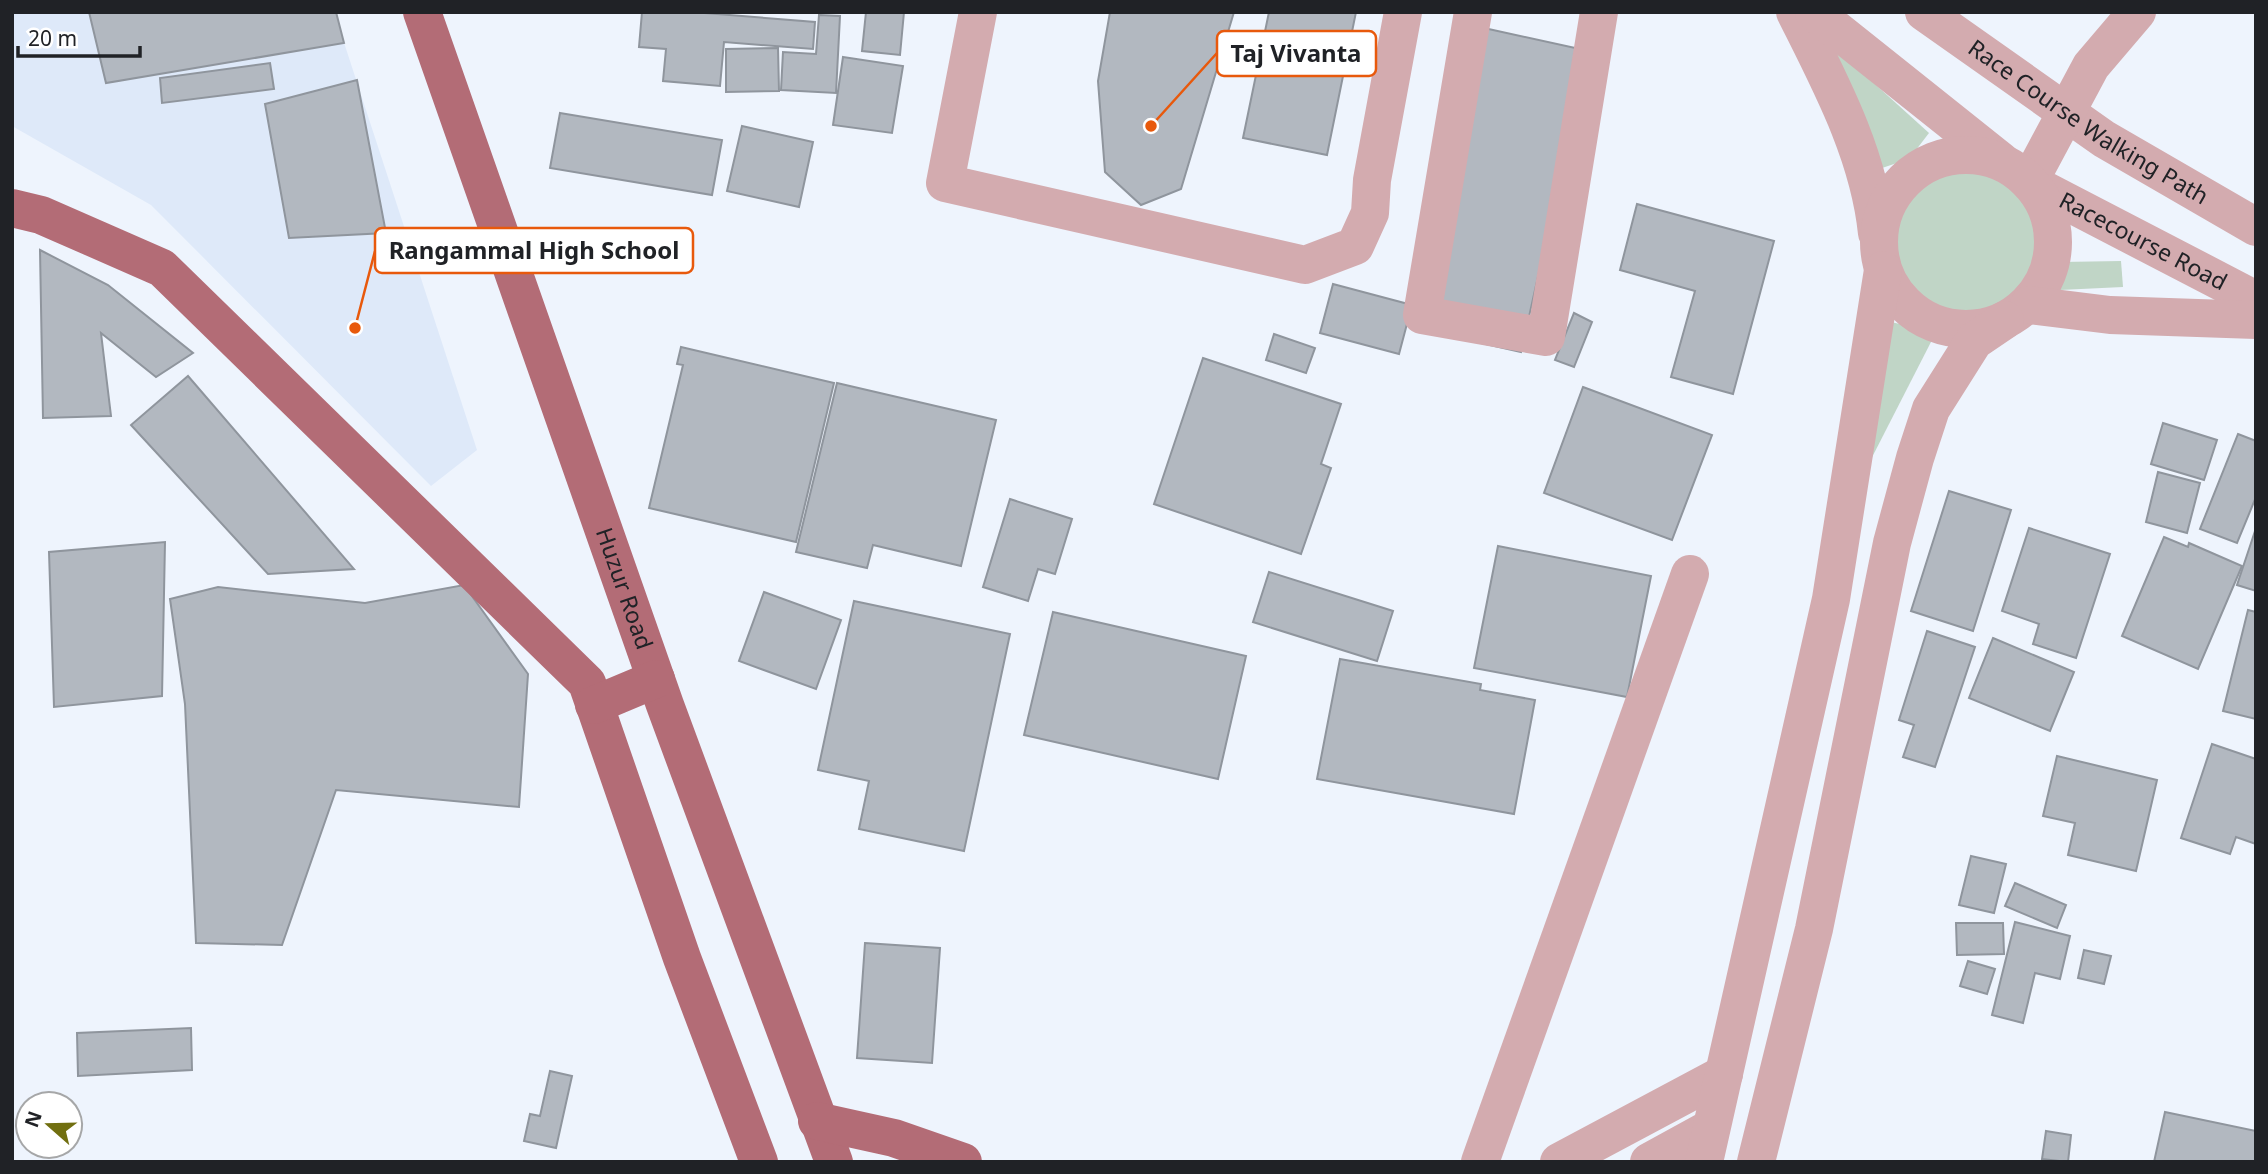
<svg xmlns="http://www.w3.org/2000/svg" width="2268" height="1174" viewBox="0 0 2268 1174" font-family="'Noto Sans',sans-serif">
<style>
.built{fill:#dee9f9}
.green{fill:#c0d5c6}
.building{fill:#b2b8c0;stroke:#8f959d;stroke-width:2}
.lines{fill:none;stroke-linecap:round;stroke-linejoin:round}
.minor{stroke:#d3abaf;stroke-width:38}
.major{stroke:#b36c76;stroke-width:38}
.labels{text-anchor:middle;stroke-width:6;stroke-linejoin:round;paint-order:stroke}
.street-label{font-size:23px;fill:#202226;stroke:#fff}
.leader{fill:none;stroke:#e8590c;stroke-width:2.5}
.callout-dot{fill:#e8590c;stroke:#fff;stroke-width:2.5}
.callout{fill:#fff;stroke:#e8590c;stroke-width:2.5}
.callout-label{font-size:24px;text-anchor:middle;font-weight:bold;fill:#202226}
</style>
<rect width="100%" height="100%" fill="#eef4fd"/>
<path class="built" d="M 12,12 L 334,12 L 477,450 L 431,486 L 151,205 L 12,126 Z"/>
<g class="green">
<path d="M 1813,28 L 1929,133 L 1909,159 L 1882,168 Z"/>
<circle cx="1965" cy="242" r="74"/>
<path d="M 2121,261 L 2123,287 L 2060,290 L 2061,262 Z"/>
<path d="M 1891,322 L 1913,327 L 1932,340 L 1865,471 Z"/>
</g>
<g class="building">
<path d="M 89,12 L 336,12 L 344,43 L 106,83 Z"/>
<path d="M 642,12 L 692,12 L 815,22 L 813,49 L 724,42 L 720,86 L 663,81 L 666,49 L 639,47 Z"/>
<path d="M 866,12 L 904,12 L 900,55 L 862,51 Z"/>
<path d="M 1110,12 L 1234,12 L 1181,189 L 1141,205 L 1105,172 L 1098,81 Z"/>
<path d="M 1269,12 L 1356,12 L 1327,155 L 1243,138 Z"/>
<path d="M 819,15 L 840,16 L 836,93 L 781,90 L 783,52 L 816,54 Z"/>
<path d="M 1484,28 L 1589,51 L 1521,352 L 1415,328 Z"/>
<path d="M 778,48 L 779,91 L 726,92 L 726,49 Z"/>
<path d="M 843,57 L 903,66 L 892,133 L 833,125 Z"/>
<path d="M 270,63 L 274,89 L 162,103 L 160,78 Z"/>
<path d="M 357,80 L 386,233 L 289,238 L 265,104 Z"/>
<path d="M 560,113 L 722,140 L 712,195 L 550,168 Z"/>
<path d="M 742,126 L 813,142 L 799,207 L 727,191 Z"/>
<path d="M 1637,204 L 1774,241 L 1733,394 L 1671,377 L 1695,291 L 1620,270 Z"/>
<path d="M 40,250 L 108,285 L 193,353 L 156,377 L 101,333 L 111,416 L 43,418 Z"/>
<path d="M 1333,284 L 1412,305 L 1399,354 L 1320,333 Z"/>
<path d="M 1574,313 L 1592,322 L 1574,367 L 1555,360 Z"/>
<path d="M 1274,334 L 1315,348 L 1306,373 L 1266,360 Z"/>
<path d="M 681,347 L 834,383 L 796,542 L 649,508 L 683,365 L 677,364 Z"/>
<path d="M 1203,358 L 1341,404 L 1321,464 L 1331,468 L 1301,554 L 1154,504 Z"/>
<path d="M 188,376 L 354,569 L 268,574 L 131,425 Z"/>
<path d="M 837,383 L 996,420 L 961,566 L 873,545 L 867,568 L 796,552 Z"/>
<path d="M 1583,387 L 1712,435 L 1672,540 L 1544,493 Z"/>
<path d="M 2163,423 L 2217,440 L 2204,480 L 2151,464 Z"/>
<path d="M 2238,434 L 2256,441 L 2256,497 L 2237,543 L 2200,529 Z"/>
<path d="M 2158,472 L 2200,483 L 2187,533 L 2146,522 Z"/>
<path d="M 1949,491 L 2011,510 L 1973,631 L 1911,611 Z"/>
<path d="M 1010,499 L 1072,519 L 1055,574 L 1038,569 L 1028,601 L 983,587 Z"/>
<path d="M 2029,528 L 2110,554 L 2076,658 L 2033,644 L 2039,624 L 2002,611 Z"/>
<path d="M 2256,528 L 2256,591 L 2237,585 Z"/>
<path d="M 2164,537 L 2188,547 L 2189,543 L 2242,566 L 2198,669 L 2122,636 Z"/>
<path d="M 165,542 L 162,696 L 54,707 L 49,552 Z"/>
<path d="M 1498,546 L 1651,576 L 1627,697 L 1474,668 Z"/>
<path d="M 1269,572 L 1393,611 L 1377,661 L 1253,622 Z"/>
<path d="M 464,585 L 528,674 L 519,807 L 336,790 L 282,945 L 196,943 L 185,704 L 170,599 L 218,587 L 365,603 Z"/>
<path d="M 764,592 L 841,620 L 816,689 L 739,661 Z"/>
<path d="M 854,601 L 1010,634 L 964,851 L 859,829 L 869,781 L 818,770 Z"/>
<path d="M 2248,610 L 2256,612 L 2256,719 L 2223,711 Z"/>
<path d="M 1053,612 L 1246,656 L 1218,779 L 1024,735 Z"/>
<path d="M 1927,631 L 1975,647 L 1935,767 L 1903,757 L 1914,725 L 1899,720 Z"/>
<path d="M 1993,638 L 2074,672 L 2050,731 L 1969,698 Z"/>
<path d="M 1340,659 L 1481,684 L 1480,690 L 1535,700 L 1514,814 L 1317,779 Z"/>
<path d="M 2212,744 L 2256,759 L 2256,844 L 2236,837 L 2230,854 L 2181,838 Z"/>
<path d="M 2057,756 L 2157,780 L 2136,871 L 2068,855 L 2075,823 L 2043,816 Z"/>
<path d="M 1971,856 L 2006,864 L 1994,913 L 1959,905 Z"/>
<path d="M 2015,883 L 2066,905 L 2057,928 L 2005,906 Z"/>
<path d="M 2015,922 L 2070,936 L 2060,979 L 2035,973 L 2023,1023 L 1992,1015 Z"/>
<path d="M 1956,923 L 2003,923 L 2004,954 L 1957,955 Z"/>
<path d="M 865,943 L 940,948 L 932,1063 L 857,1058 Z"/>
<path d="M 2084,950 L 2111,956 L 2104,984 L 2078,978 Z"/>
<path d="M 1968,961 L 1995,969 L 1987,994 L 1960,986 Z"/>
<path d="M 191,1028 L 192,1070 L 78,1076 L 77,1033 Z"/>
<path d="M 550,1071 L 572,1076 L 556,1148 L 524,1141 L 530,1114 L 540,1116 Z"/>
<path d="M 2165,1112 L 2256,1131 L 2256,1162 L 2154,1162 Z"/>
<path d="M 2046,1131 L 2071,1135 L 2068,1162 L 2042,1159 Z"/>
</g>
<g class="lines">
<g class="minor">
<path d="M 978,12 L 945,183 L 1305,265 L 1355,246 L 1370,213 L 1372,180 L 1403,12"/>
<path d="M 1473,12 L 1422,315 L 1546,337 L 1599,12"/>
<path d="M 1795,12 C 1830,82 1869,154 1877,233"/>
<path d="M 1814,12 L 2001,161"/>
<path id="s1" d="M 1924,12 L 2104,139 L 2256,227"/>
<path id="s2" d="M 2137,12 L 2091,66 L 2029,182 L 2256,300"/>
<circle cx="1966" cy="242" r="87"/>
<path d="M 2029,305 L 2110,315 L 2256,320"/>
<path d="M 1480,1162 L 1690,574"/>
<path d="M 1559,1162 L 1724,1074"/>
<path d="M 1649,1162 L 1711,1128"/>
<path d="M 1704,1162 L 1831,599 L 1883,270"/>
<path d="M 1756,1162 L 1814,929 L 1892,543 L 1915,458 L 1931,409 L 1974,341 L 2005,320"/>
</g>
<g class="major">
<path id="s3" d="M 422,12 L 665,705 L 834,1162"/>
<path d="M 12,208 L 41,215 L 162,268 L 587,683 L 682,958 L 759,1162"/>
<path d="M 594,705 L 656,679"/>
<path d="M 817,1121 L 894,1138 L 963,1162"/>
</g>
</g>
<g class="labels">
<g class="street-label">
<text dy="8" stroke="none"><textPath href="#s1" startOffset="198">Race Course Walking Path</textPath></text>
<text dy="8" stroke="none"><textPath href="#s2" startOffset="331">Racecourse Road</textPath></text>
<text dy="8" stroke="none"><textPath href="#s3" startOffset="611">Huzur Road</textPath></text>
</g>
</g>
<path class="leader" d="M1151 126L1217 53M355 328L375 251"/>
<g class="callout-dot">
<circle cx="1151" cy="126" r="7"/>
<circle cx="355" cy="328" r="7"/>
</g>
<g class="callout">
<rect x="1217" y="31" width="159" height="45" rx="7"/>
<rect x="375" y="228" width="318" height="45" rx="7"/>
</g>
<g class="callout-label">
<text x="1296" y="62">Taj Vivanta</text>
<text x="534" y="259">Rangammal High School</text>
</g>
<rect width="2268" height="1174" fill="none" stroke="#202226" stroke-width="28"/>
<g transform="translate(49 1125) rotate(290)"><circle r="33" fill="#ffffff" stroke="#a6a7a8" stroke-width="2"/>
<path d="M0-5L12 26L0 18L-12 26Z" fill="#716f10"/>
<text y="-10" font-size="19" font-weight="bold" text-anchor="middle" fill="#202226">N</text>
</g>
<path d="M18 46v10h122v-10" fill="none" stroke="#202226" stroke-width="3.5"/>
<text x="28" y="46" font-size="21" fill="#202226" stroke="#ffffff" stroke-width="5" paint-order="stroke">20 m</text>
</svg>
